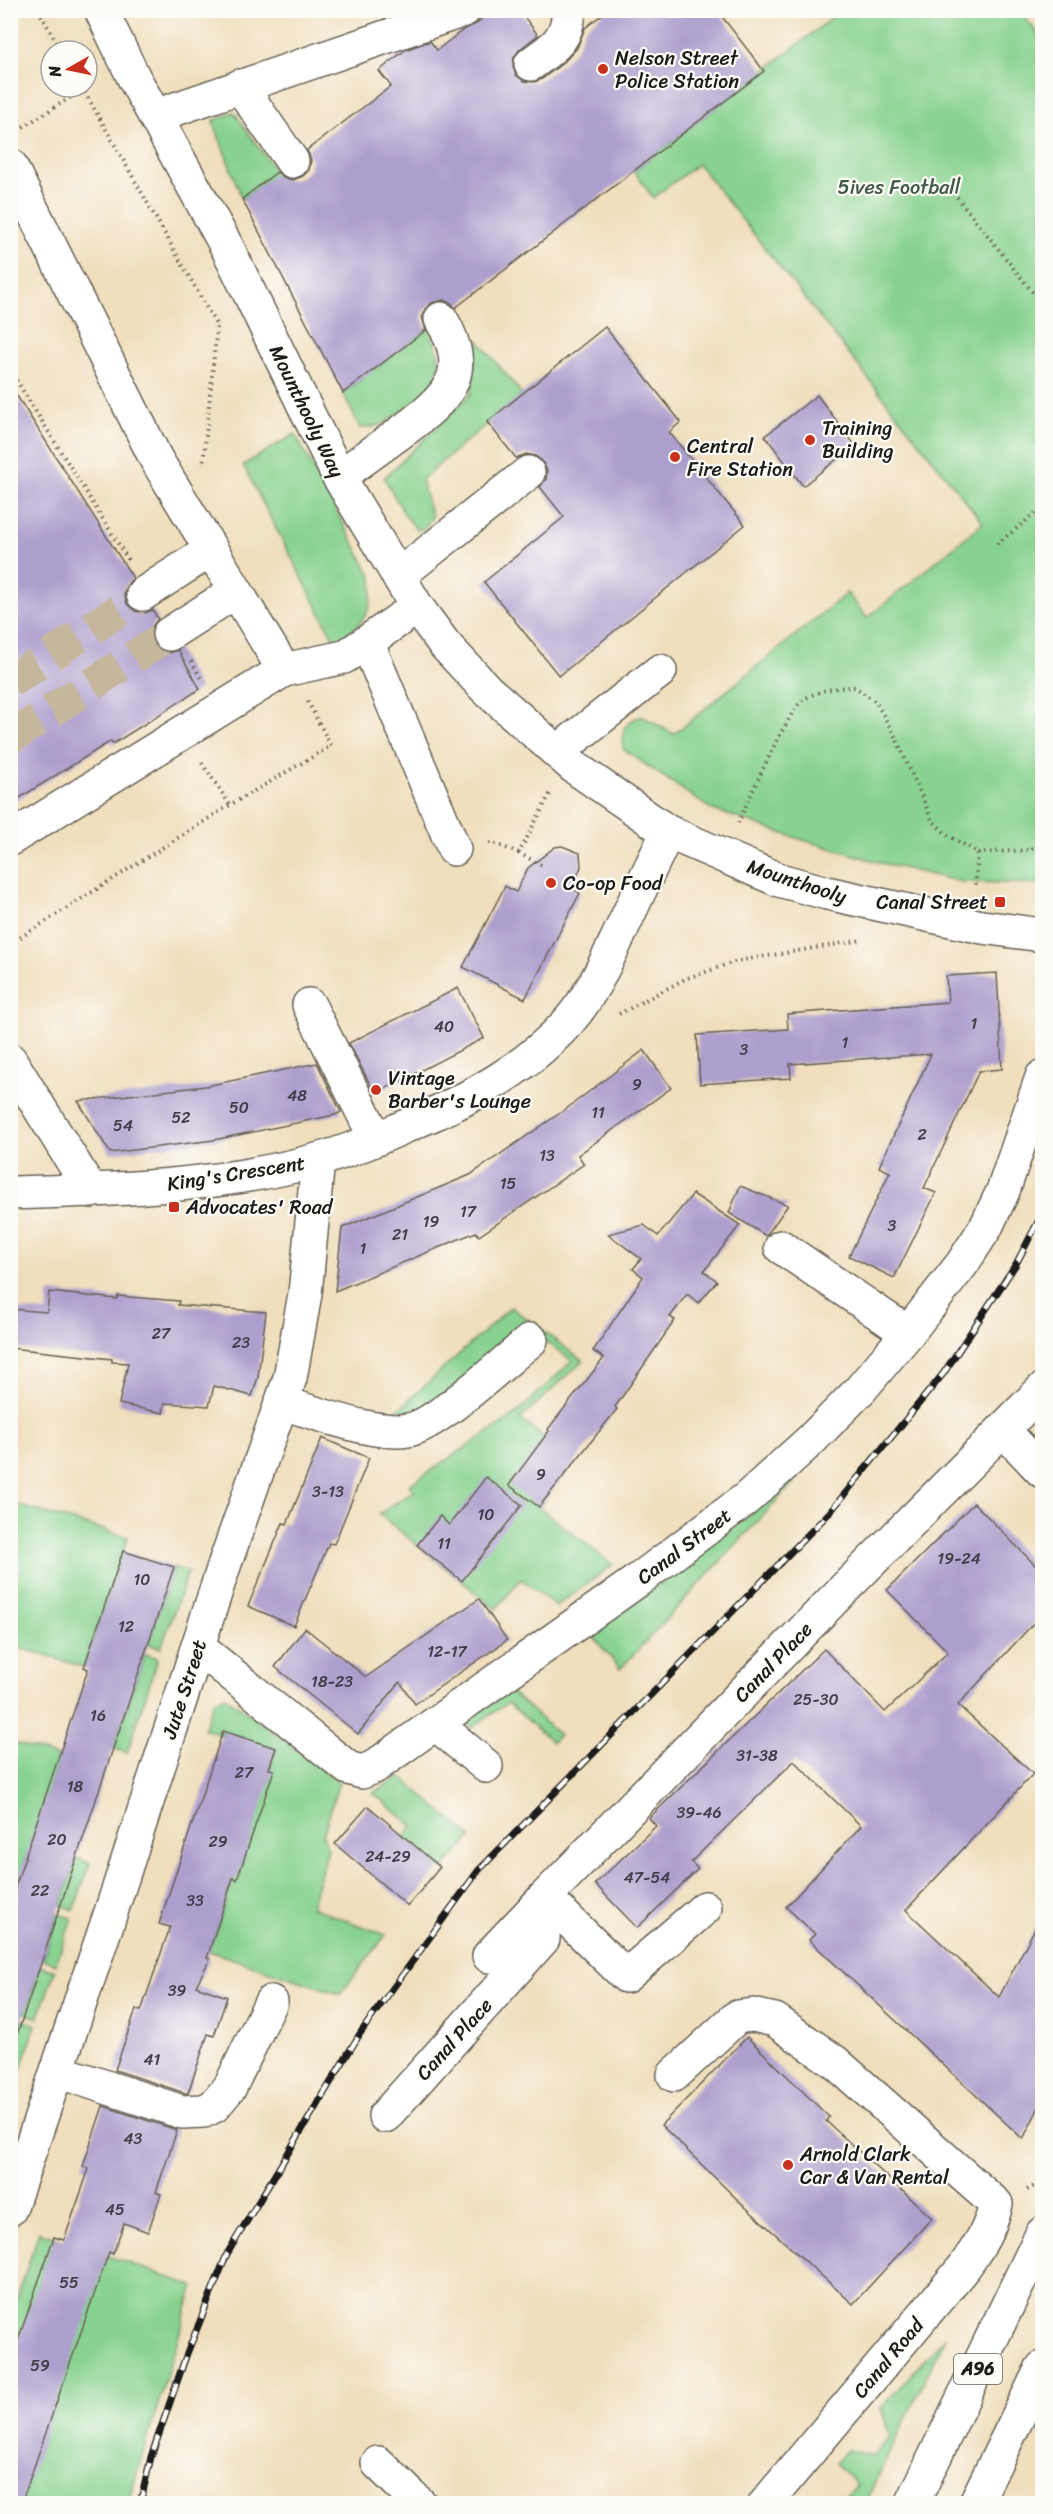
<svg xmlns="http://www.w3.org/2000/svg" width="1053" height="2514" viewBox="0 0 1053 2514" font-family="Sriracha,sans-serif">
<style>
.green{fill:#88d28f;stroke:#527756;stroke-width:1.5}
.building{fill:#ad9fcd}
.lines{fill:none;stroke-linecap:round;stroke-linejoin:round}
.minor-tunnel{stroke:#c6b79c;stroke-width:33;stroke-dasharray:33 16;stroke-linecap:butt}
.minor-casing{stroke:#666054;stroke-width:36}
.major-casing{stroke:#666054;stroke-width:36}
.path{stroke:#666054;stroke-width:4;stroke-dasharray:1.5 4.5;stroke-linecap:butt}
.minor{stroke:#fff;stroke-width:33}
.major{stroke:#fff;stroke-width:33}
.rail-casing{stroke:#1c1c1c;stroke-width:7}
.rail{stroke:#fdfcf7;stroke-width:4.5;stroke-dasharray:14;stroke-linecap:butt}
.poi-dot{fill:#c8321e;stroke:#fdfcf7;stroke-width:2}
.labels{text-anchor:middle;stroke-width:4.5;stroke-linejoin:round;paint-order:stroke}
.number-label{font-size:16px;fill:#403d48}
.shield{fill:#fdfcf7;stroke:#605f5e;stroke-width:1.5}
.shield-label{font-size:18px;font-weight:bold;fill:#1c1c1c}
.poi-label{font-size:20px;fill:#1c1c1c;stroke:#fdfcf7;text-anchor:start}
.park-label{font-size:20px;fill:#425c44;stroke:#fdfcf7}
.street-label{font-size:20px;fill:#1c1c1c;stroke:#fdfcf7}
</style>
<rect width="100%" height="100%" fill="#fdfcf7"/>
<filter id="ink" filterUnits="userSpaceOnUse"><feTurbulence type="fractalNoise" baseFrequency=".0167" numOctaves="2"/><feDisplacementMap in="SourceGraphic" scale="12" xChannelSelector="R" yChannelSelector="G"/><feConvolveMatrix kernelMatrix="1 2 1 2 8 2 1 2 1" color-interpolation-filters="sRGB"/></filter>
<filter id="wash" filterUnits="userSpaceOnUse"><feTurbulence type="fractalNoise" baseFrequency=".008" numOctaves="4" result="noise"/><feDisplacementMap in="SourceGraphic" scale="24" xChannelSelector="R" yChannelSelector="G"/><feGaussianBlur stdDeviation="1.35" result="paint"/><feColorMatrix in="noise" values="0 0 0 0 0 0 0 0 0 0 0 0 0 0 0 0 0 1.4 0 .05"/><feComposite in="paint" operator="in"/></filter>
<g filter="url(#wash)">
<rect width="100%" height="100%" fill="#f0debc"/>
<g class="green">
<path d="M 841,11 L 1020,11 L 1042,39 L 1042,884 L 962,882 L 885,864 L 790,836 L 711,809 L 623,749 L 624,728 L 634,719 L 642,716 L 674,734 L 847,593 L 867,618 L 983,523 L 698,164 L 653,198 L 634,171 Z"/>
<path d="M 234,112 L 277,173 L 242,199 L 213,121 Z"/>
<path d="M 428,328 C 449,366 439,385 406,408 C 387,422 384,427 360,428 L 343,393 Z"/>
<path d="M 478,340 L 522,394 L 421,480 L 432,517 L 425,528 L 417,530 L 405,515 L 384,478 L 471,394 Z"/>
<path d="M 295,434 L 372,577 C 374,612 364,623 336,643 L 243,465 Z"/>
<path d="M 511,1307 L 583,1361 L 520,1419 L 574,1461 L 539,1507 L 613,1565 L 556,1606 L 521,1579 L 496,1609 L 379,1514 L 414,1491 L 409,1485 L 515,1415 L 572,1361 L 527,1328 L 416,1419 L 388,1419 Z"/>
<path d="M 798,1478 L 620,1669 L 592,1635 Z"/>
<path d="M 10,1503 L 128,1537 L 84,1667 L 11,1645 Z"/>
<path d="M 174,1567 L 188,1572 L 161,1648 L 148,1644 Z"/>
<path d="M 145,1654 L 158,1658 L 127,1753 L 113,1748 Z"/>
<path d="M 510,1691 L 559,1735 L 552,1742 L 508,1703 L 471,1728 L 466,1720 Z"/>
<path d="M 225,1696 L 339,1782 L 323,1835 L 328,1849 L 311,1907 L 386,1935 L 340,1994 L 209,1951 L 276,1749 L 223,1731 L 221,1735 L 204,1729 L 214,1700 Z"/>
<path d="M 11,1742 L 59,1757 L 11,1902 Z"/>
<path d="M 400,1776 L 471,1837 L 443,1869 L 405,1837 L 413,1826 L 373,1793 Z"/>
<path d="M 76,1858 L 90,1863 L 74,1910 L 61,1905 Z"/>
<path d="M 58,1914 L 72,1918 L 56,1964 L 43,1959 Z"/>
<path d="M 40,1966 L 55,1971 L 38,2018 L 25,2013 Z"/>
<path d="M 22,2020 L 36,2025 L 21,2070 L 11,2066 L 11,2055 Z"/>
<path d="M 39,2232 L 194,2286 L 128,2503 L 24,2503 L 11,2495 L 11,2317 Z"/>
<path d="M 946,2336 L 865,2503 L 841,2503 L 857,2485 L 835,2463 L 847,2450 L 874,2456 L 890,2436 L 881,2408 Z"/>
</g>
<g id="blocks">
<g class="building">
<path d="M 489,10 L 519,10 L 538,35 L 520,49 L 514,57 L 513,67 L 516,75 L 524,81 L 534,82 L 542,79 L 564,62 L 577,48 L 585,28 L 608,10 L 717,10 L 764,71 L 455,308 L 451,303 L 443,300 L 432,303 L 425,309 L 422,317 L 426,330 L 343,393 L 242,199 L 277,172 L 285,178 L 293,180 L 303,176 L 309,170 L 311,160 L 307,150 L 391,86 L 379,71 L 405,50 L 430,41 L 437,50 L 463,30 L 478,23 Z"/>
<path d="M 605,327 L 681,422 L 669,432 L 745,525 L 559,676 L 484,582 L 564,517 L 540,487 L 546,479 L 547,471 L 542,461 L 535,456 L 526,454 L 516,458 L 487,422 Z"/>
<path d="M 10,385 L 133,578 L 126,586 L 124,594 L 127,604 L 135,611 L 145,613 L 153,610 L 158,619 L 153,625 L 150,634 L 153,644 L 161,651 L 169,653 L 178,650 L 200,689 L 113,744 L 111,741 L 10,804 Z"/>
<path d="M 817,395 L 855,445 L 803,486 L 765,436 Z"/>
<path d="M 562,846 L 580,853 L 581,867 L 572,888 L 580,893 L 525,999 L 463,967 L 505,886 L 516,892 L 528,868 L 555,847 Z"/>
<path d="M 997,973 L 1002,1069 L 979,1071 L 924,1188 L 936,1193 L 894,1278 L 849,1256 L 890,1172 L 879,1167 L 931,1054 L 790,1064 L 791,1078 L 700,1084 L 697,1035 L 788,1029 L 787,1014 L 948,1002 L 946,976 Z"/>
<path d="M 458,988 L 484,1038 L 375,1094 L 349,1043 Z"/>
<path d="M 644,1050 L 671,1088 L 578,1155 L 584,1164 L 479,1236 L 476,1232 L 335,1291 L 342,1228 L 470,1175 L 566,1109 Z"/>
<path d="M 317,1063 L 341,1112 L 335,1115 L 214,1140 L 110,1153 L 78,1101 L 206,1086 Z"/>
<path d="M 740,1186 L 788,1205 L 766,1236 L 729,1213 Z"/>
<path d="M 693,1194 L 740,1225 L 704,1271 L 717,1281 L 699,1303 L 687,1294 L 670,1317 L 675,1320 L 615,1407 L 617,1409 L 539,1507 L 509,1485 L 549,1431 L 548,1429 L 604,1358 L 593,1351 L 643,1277 L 633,1269 L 641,1259 L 608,1234 L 644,1225 L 658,1236 Z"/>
<path d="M 49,1292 L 117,1299 L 118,1296 L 179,1301 L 178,1305 L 266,1312 L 258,1377 L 252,1396 L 214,1386 L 209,1406 L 165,1403 L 163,1413 L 119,1404 L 128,1363 L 112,1362 L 112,1359 L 10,1348 L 10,1309 L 47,1312 Z"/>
<path d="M 322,1438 L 369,1458 L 334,1544 L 329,1543 L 294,1626 L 248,1606 L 283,1523 L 287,1524 Z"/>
<path d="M 486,1477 L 522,1505 L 462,1581 L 417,1545 L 440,1516 L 449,1525 Z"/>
<path d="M 974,1503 L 1042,1572 L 1042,1614 L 958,1705 L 1033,1774 L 906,1910 L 999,1997 L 1042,1915 L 1042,2101 L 1023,2139 L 809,1940 L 815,1934 L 786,1907 L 861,1826 L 794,1761 L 691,1862 L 698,1869 L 637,1928 L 595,1884 L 656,1826 L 649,1818 L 824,1649 L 885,1712 L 948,1652 L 887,1590 Z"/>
<path d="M 123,1551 L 174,1567 L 16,2038 L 10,2038 L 10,1902 L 88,1669 L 84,1667 Z"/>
<path d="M 479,1599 L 507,1640 L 415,1704 L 400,1682 L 358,1734 L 275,1667 L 305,1628 L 366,1677 Z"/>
<path d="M 223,1731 L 276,1748 L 269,1769 L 274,1770 L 237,1880 L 233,1878 L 207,1958 L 210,1959 L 196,1986 L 227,1997 L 214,2036 L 208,2034 L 188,2093 L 185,2093 L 115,2070 L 136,2009 L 141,2011 L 170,1927 L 159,1924 Z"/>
<path d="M 368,1806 L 440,1867 L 408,1906 L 335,1844 Z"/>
<path d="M 747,2037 L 829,2117 L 826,2121 L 932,2218 L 853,2304 L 743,2205 L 661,2125 Z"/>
<path d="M 103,2106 L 177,2130 L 156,2192 L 161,2194 L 148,2232 L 124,2223 L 113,2254 L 109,2252 L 21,2504 L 10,2504 L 10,2363 L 54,2237 L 64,2240 L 89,2169 L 83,2166 Z"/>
</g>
</g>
</g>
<g filter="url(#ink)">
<use href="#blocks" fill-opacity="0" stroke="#666054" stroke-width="1.5"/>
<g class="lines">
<g class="minor-tunnel">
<path d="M 10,682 L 143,594"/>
<path d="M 10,738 L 169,634"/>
</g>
<g class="minor-casing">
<g id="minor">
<path d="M 531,64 C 553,47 566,42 569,12"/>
<path d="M 240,86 L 292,161"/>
<path d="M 155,116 L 464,10"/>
<path d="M 10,165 L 156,459 L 284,670 L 10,839"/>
<path d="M 339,477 C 361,461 382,446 404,430 C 448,397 474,374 441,319"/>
<path d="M 398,576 L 528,473"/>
<path d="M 143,594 L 211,550"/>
<path d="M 417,607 L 367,642 L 454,849"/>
<path d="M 169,634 L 236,591"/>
<path d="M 284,670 L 344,657 L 367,642"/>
<path d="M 557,752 L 660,671"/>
<path d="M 309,1005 L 376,1139"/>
<path d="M 10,1060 L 91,1191"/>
<path d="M 10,1193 C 110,1190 221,1187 317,1160 C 351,1151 383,1136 415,1122 C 472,1098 527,1068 569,1021 C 591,996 605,964 619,935 C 635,900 651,866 668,832"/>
<path d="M 781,1247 L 908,1333"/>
<path d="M 282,1403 C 315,1412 375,1436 408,1430 C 436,1426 506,1360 531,1340"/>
<path d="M 1004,1431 L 1042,1471"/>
<path d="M 198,1647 L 348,1768 L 362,1772 L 374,1767 L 641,1578 L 747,1498 L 811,1440 L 860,1390 L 908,1333 L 962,1264 L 986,1227 L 1003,1191 L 1042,1077"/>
<path d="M 436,1724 L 486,1766"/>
<path d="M 489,1956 L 545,1897 L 626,1976 L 705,1908"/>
<path d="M 57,2071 L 182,2112 L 204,2111 L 214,2106 L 230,2087 L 271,2002"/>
<path d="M 674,2075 L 737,2017 L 753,2015 L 775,2020 L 835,2062 L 996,2204 C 991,2228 979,2246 965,2266 L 765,2504"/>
<path d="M 385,2116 L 543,1939 L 545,1897 L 834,1599 L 1042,1390"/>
<path d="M 10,2209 L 111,1912 L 224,1566 L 290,1378 L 305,1294 L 318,1160"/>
<path d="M 378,2463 L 420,2504"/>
</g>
</g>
<g class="major-casing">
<g id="major">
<path d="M 101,10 L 134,78 L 228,249 L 339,477 L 417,607 L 445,645 L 487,690 L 574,767 L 668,832 L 779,880 L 827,893 L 982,927 L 1042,935"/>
<path d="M 912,2504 L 1042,2234"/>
<path d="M 975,2504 L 1042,2368"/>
</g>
</g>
<g class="path">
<path d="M 38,10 L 62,51"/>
<path d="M 82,87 L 217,326 L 203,465"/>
<path d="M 18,130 L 84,89"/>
<path d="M 957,197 L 1042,304"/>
<path d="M 10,370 L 129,561"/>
<path d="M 997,544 L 1042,508"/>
<path d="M 191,661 L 201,678"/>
<path d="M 202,763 L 230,805"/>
<path d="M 738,823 C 749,800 787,712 803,700 C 818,690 837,687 855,687 L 876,702 L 897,740 L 932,820 L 946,834 L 978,853 L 975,889"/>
<path d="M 489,843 L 493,843 L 519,853"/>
<path d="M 978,853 L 1028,850 L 1042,843"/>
<path d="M 541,865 L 519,853 L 550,794"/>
<path d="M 10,944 L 230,805 L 331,746 L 307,700"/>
<path d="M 619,1014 L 685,979 L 737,961 L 862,940"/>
<path d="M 1027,2190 L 1042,2182"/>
</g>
<use href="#minor" class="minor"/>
<use href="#major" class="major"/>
<g class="rail-casing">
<path id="rail" d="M 140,2504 L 151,2457 L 186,2356 L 227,2254 L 361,2032 L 478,1871 L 830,1512 L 943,1374 L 1016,1264 L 1042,1214"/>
</g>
<use href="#rail" class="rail"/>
</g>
</g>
<g class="poi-dot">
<circle cx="603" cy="69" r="6"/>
<circle cx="810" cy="440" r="6"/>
<circle cx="675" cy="457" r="6"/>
<circle cx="551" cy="883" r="6"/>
<rect x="994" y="896" width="12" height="12" rx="3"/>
<circle cx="376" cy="1090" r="6"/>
<rect x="168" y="1201" width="12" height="12" rx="3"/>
<circle cx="788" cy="2165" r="6"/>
</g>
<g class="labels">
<g class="number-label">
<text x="974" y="1029">1</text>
<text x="444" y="1032">40</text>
<text x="845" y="1048">1</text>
<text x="744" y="1055">3</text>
<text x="637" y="1090">9</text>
<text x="297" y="1101">48</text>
<text x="239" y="1113">50</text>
<text x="598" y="1118">11</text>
<text x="181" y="1123">52</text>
<text x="123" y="1131">54</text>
<text x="922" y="1140">2</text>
<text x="547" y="1161">13</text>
<text x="508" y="1189">15</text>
<text x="468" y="1217">17</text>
<text x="431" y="1227">19</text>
<text x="892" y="1231">3</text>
<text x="400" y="1240">21</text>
<text x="363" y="1254">1</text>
<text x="161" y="1339">27</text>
<text x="241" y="1348">23</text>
<text x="541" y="1480">9</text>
<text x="328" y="1497">3-13</text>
<text x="486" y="1520">10</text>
<text x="444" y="1549">11</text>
<text x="959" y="1564">19-24</text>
<text x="142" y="1585">10</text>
<text x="126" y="1632">12</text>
<text x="447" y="1657">12-17</text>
<text x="332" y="1687">18-23</text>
<text x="816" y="1705">25-30</text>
<text x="98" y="1721">16</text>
<text x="757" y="1761">31-38</text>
<text x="244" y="1778">27</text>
<text x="75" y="1792">18</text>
<text x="699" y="1818">39-46</text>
<text x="57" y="1845">20</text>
<text x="218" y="1847">29</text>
<text x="388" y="1862">24-29</text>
<text x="647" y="1883">47-54</text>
<text x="40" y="1896">22</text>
<text x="195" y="1906">33</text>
<text x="177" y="1996">39</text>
<text x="152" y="2065">41</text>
<text x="133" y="2144">43</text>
<text x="115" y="2215">45</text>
<text x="69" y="2288">55</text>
<text x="40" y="2371">59</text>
</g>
<rect class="shield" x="954" y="2354" width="48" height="30" rx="4.5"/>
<g class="shield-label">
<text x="978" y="2375">A96</text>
</g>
<g class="poi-label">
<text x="615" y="65">Nelson Street<tspan x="615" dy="23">Police Station</tspan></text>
<text x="822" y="435">Training<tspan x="822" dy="23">Building</tspan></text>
<text x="687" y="453">Central<tspan x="687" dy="23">Fire Station</tspan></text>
<text x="563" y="890">Co-op Food</text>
<text x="988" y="909" text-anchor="end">Canal Street</text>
<text x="388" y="1085">Vintage<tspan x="388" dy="23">Barber's Lounge</tspan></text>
<text x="186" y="1214">Advocates' Road</text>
<text x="800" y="2161">Arnold Clark<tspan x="800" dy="23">Car &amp; Van Rental</tspan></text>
</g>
<g class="park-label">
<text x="899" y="194">5ives Football</text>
</g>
<g class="street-label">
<text transform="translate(307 411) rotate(64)" y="7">Mounthooly Way</text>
<text transform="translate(797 881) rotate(18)" y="7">Mounthooly</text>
<text transform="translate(236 1173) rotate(-9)" y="7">King's Crescent</text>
<text transform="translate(684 1546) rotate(-37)" y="7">Canal Street</text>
<text transform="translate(773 1662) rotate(-46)" y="7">Canal Place</text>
<text transform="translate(184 1689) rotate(-72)" y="7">Jute Street</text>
<text transform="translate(454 2039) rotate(-48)" y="7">Canal Place</text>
<text transform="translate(888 2358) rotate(-50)" y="7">Canal Road</text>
</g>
</g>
<rect width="1053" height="2514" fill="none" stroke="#fdfcf7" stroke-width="36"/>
<g transform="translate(69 69) rotate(261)"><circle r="28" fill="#fdfcf7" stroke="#a3a29f" stroke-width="1.5"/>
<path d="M0-4.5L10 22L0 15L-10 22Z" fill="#c8321e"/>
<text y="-9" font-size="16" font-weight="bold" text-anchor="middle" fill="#1c1c1c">N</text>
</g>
</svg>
